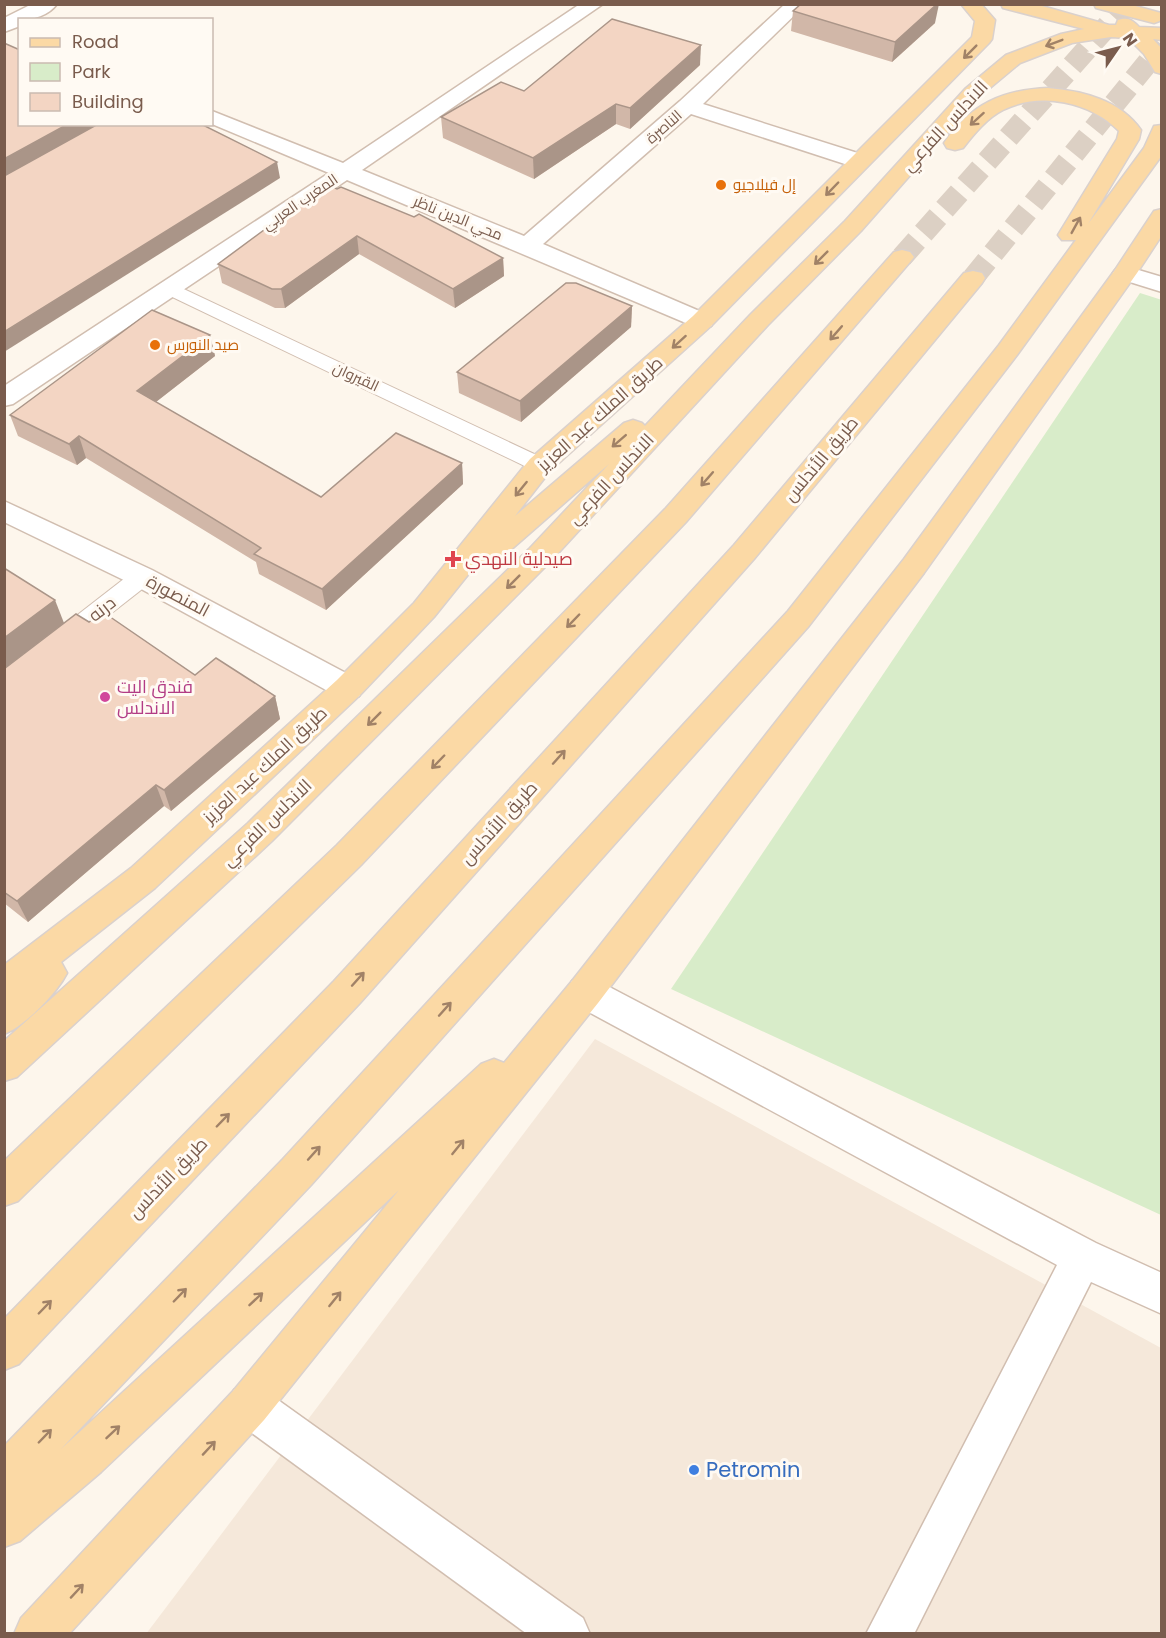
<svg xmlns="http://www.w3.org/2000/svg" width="1166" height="1638" viewBox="0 0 1166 1638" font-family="Poppins,Cairo,sans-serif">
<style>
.residential{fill:#f5e8da}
.green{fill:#d8ecc9}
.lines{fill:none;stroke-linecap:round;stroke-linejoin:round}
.primary-tunnel{stroke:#dcd0c4;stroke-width:22;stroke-dasharray:22 10;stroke-linecap:butt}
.lane-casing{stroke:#d1beb0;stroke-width:2}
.street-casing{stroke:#d1beb0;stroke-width:3}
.primary-casing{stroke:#dad1cd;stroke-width:3}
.lane{fill:#fff;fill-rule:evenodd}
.street{fill:#fff;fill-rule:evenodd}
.primary{fill:#fbd9a5;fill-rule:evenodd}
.wall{fill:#d1b7a8}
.shaded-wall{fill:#aa9588}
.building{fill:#f3d5c3;stroke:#aa9588;stroke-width:1.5}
.oneway{stroke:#a18267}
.food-dot{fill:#e8710a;stroke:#fffaf3;stroke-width:2}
.health-dot{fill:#e0444e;stroke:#fffaf3;stroke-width:2}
.hotel-dot{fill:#d1479c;stroke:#fffaf3;stroke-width:2}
.shop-dot{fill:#3f7fe0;stroke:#fffaf3;stroke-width:2}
.labels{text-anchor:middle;stroke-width:6;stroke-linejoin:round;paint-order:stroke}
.far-street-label{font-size:15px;fill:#7a5c4d;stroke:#fffaf3}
.far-food-label{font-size:15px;fill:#c56008;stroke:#fffaf3;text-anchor:start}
.street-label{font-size:18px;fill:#7a5c4d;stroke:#fffaf3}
.health-label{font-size:18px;fill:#be3a42;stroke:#fffaf3;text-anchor:start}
.hotel-label{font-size:18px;fill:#b23c85;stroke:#fffaf3;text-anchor:start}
.near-shop-label{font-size:21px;fill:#366cbe;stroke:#fffaf3;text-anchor:start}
</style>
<rect width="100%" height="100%" fill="#fdf6ec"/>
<path class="residential" d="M 595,1039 L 1161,1348 L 1161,1633 L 146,1634 Z"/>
<path class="green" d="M 1140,293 L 1162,300 L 1161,1215 L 671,989 Z"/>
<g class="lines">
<g class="primary-tunnel">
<path d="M 902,257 L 1127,4"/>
<path d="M 973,278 L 1162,45"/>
</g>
<g class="lane-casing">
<g id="lane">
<path d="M 171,283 L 547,460 L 550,465 L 547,470 L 540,472 L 533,470 L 164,293 L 162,289 L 164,285 Z"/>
<path d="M 142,569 L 150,571 L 153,577 L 150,583 L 12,691 L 4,694 L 4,672 L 134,571 Z"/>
</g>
</g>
<g class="street-casing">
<g id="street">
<path d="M 32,4 L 57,4 C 49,15 33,20 20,20 L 20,26 L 4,32 L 4,18 Z"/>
<path d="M 580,4 L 603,4 L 362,170 L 524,236 L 680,101 L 785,4 L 806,4 L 703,104 L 867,156 L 870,161 L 867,166 L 859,168 L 851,166 L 691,114 L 543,244 L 711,316 L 714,321 L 711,326 L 702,328 L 693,326 L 347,180 L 13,404 L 4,406 L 4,386 L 329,173 L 212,124 L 212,111 L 343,163 Z"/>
<path d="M 1125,266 L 1162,277 L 1162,292 L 1117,278 L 1113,273 L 1117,268 Z"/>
<path d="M 4,501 L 152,570 L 359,680 L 363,688 L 359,696 L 348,700 L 337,696 L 132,584 L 4,522 Z"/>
<path d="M 585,976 L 598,981 L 1096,1243 L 1162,1273 L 1162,1314 L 1091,1282 L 914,1634 L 866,1634 L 1057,1265 L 572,1003 L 567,992 L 572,981 Z"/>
<path d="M 249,1384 L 264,1390 L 583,1618 L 590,1634 L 527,1634 L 234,1420 L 228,1405 L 234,1390 Z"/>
</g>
</g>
<g class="primary-casing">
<g id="primary">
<path d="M 961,4 L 981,4 L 995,20 L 992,39 L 989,43 L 711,326 L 550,471 L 515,516 L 624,423 L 633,420 L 642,423 L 645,426 L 750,315 L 845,221 L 965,89 L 1006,55 L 1061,34 L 1084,29 L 1003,8 L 1001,4 L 1035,4 L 1109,25 L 1116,25 L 1118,20 C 1128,17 1132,20 1139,27 L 1162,28 L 1162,40 L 1153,39 L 1162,49 L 1162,74 L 1155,72 L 1144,54 L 1128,38 L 1111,37 L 1072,43 L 1020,63 L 979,97 L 861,231 L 768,325 L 550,562 L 272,841 L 17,1077 L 4,1081 L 4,1041 L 248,823 L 530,548 L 609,464 L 498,561 L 488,564 L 479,561 L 434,617 L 359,696 L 155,888 L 61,962 L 67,973 C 57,993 25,1026 4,1034 L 4,965 L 131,868 L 337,680 L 414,603 L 530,459 L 693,316 L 972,37 L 975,21 Z"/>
<path d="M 1094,4 L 1128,4 L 1161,13 L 1162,20 L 1154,23 L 1096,8 Z"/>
<path d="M 1048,88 C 1083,91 1120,100 1141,130 L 1139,139 L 1088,224 L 1144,148 L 1154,126 L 1162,125 L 1162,155 L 1017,355 L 808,627 L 311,1185 L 61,1449 L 481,1064 L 494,1059 L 504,1063 L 572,981 L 904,559 L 1115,270 L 1154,211 L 1162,209 L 1162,235 L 1137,273 L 924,573 L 598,1003 L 264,1420 L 69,1634 L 14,1634 L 21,1618 L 234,1390 L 399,1190 L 101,1472 L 20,1541 L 4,1547 L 4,1446 L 283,1159 L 788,611 L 999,345 L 1076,240 L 1062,240 L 1058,235 L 1117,139 L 1119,131 C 1090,102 1041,91 1003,110 C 987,118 974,134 963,148 L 955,150 L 947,148 L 944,143 C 971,104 1002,90 1048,88 Z"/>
<path d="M 902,250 L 910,252 L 914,257 L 910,262 L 686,522 L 361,865 L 18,1201 L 4,1206 L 4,1161 L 337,845 L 666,508 L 894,252 Z"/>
<path d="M 973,271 L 982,273 L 985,278 L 982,283 L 754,559 L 360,1003 L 19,1364 L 4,1370 L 4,1319 L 334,981 L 734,545 L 964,273 Z"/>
</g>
</g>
<use href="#lane" class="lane"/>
<use href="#street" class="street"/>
<use href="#primary" class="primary"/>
</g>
<g class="wall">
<path d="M 793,11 L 935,23 L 892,62 L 791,31 Z"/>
<path d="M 700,65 L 630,129 L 616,124 L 534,179 L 443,138 L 441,117 L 524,91 Z"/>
<path d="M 337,189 L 503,258 L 504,276 L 455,308 L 359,254 L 285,308 L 275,308 L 222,283 L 218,264 Z"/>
<path d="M 632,306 L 631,327 L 521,422 L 459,393 L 457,372 Z"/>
<path d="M 210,335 L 215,356 L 156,402 L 321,497 L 462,463 L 463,484 L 326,610 L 259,574 L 256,562 L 86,458 L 77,465 L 18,436 L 10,415 Z"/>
<path d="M 89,622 L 195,675 L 275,696 L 280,719 L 171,811 L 164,806 L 28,922 L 4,903 L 4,669 Z"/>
</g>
<g class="shaded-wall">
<path d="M 937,4 L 939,4 L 935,23 L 892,62 L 895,42 Z"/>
<path d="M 701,45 L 700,65 L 630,129 L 630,108 Z"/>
<path d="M 616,104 L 616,124 L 534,179 L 533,158 Z"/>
<path d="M 68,124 L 100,124 L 4,178 L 4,159 Z"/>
<path d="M 277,162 L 280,178 L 4,352 L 4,332 Z"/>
<path d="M 357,236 L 359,254 L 285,308 L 281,289 Z"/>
<path d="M 503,258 L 504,276 L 455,308 L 453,289 Z"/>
<path d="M 632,306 L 631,327 L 521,422 L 520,401 Z"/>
<path d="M 210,335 L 215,356 L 143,412 L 137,391 Z"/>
<path d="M 79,436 L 86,458 L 77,465 L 69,444 Z"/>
<path d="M 462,463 L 463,484 L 326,610 L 322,589 Z"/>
<path d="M 55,600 L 64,623 L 4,669 L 4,638 Z"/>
<path d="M 275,696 L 280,719 L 171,811 L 164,790 Z"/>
<path d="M 156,785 L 164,806 L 28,922 L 17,901 Z"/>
</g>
<g class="building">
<path d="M 801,4 L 937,4 L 895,42 L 793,11 Z"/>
<path d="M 612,19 L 701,45 L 630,108 L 616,104 L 533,158 L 441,117 L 501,82 L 524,91 Z"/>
<path d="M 4,43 L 20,50 L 20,124 L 68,124 L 4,159 Z"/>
<path d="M 98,124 L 201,124 L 277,162 L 4,332 L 4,176 Z"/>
<path d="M 326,184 L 337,189 L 341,187 L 414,217 L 419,214 L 503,258 L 453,289 L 357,236 L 281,289 L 272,289 L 218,264 Z"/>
<path d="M 566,283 L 576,283 L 632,306 L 520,401 L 457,372 Z"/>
<path d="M 152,310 L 210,335 L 137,391 L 321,497 L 396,433 L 462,463 L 322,589 L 254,554 L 261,548 L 79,436 L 69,444 L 10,415 Z"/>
<path d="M 4,568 L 55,600 L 4,638 Z"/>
<path d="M 103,612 L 195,675 L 216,658 L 275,696 L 164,790 L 156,785 L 17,901 L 4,892 L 4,669 L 76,614 L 89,622 Z"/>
</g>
<defs><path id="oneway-shaft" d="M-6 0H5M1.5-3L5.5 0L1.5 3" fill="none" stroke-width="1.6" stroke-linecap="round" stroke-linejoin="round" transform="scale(1.5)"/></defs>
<g class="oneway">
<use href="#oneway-shaft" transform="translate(1054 43) rotate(159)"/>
<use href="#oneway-shaft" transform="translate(970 52) rotate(135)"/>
<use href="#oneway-shaft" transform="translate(977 119) rotate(138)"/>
<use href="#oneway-shaft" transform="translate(832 189) rotate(134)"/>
<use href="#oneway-shaft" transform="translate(1076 225) rotate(-61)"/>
<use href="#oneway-shaft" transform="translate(821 258) rotate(135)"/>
<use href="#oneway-shaft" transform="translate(836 333) rotate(131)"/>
<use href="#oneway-shaft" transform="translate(679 342) rotate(138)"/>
<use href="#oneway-shaft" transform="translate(619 441) rotate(139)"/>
<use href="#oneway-shaft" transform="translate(707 479) rotate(131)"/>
<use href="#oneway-shaft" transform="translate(521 489) rotate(129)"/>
<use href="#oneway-shaft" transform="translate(513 582) rotate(135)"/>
<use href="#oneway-shaft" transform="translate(573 621) rotate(134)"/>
<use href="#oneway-shaft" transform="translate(374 719) rotate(135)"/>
<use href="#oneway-shaft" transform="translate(559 757) rotate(-48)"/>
<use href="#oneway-shaft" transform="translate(438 762) rotate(134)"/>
<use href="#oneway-shaft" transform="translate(358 979) rotate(-48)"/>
<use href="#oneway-shaft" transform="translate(445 1009) rotate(-48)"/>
<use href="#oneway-shaft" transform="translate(223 1120) rotate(-46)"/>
<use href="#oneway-shaft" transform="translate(458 1147) rotate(-51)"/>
<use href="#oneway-shaft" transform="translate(314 1153) rotate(-48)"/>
<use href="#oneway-shaft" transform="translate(180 1295) rotate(-46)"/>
<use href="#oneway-shaft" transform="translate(256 1299) rotate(-43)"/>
<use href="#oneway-shaft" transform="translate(335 1299) rotate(-51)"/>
<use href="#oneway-shaft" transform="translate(45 1307) rotate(-46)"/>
<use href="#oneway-shaft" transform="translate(113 1432) rotate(-43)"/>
<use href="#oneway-shaft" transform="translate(45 1436) rotate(-46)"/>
<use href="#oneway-shaft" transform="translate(209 1448) rotate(-47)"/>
<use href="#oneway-shaft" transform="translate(77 1591) rotate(-47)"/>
</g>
<g class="food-dot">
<circle cx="721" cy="185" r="6"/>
<circle cx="155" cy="345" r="6"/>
</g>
<path class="health-dot" d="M450 550h6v6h6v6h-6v6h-6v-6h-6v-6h6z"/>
<circle class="hotel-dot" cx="105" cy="697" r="6"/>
<circle class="shop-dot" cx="694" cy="1470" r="6"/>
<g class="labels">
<g class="far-street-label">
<text transform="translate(664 127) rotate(-41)" y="5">الناصرة</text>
<text transform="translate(300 202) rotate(-34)" y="5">المغرب العربي</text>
<text transform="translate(458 218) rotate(22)" y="5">محي الدين ناظر</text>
<text transform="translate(356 377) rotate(25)" y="5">القيروان</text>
</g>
<g class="far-food-label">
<text x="733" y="190">إل فيلاجيو</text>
<text x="167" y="350">صيد النورس</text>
</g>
<g class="street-label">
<text transform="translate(945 126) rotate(-47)" y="6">الاندلس الفرعي</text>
<text transform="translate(600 414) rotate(-42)" y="6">طريق الملك عبد العزيز</text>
<text transform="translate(821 459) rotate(-50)" y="6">طريق الأندلس</text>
<text transform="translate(611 479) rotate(-47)" y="6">الاندلس الفرعي</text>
<text transform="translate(178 596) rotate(28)" y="6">المنصورة</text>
<text transform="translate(102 609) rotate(-38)" y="6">درنه</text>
<text transform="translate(265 765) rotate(-43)" y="6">طريق الملك عبد العزيز</text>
<text transform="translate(267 823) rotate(-44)" y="6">الاندلس الفرعي</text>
<text transform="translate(499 823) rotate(-48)" y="6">طريق الأندلس</text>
<text transform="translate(168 1178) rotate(-46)" y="6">طريق الأندلس</text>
</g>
<g class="health-label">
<text x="465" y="565">صيدلية النهدي</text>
</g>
<g class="hotel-label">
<text x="117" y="693">فندق اليت<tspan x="117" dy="21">الاندلس</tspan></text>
</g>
<g class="near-shop-label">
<text x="706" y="1477">Petromin</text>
</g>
</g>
<rect width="1166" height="1638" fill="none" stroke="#7a5c4d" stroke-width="12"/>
<rect x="18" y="18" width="195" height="108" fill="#fffaf3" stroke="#cabbb1" stroke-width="1.5"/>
<rect x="30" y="38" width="30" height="9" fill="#fbd9a5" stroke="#cabbb1" stroke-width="1.5"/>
<text x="72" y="48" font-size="18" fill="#7a5c4d">Road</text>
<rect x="30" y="63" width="30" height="18" fill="#d8ecc9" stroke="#cabbb1" stroke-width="1.5"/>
<text x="72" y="78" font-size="18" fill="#7a5c4d">Park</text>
<rect x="30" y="93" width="30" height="18" fill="#f3d5c3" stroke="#cabbb1" stroke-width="1.5"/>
<text x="72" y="108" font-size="18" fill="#7a5c4d">Building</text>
<g transform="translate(1118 48) rotate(55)" stroke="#fffaf3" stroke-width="4.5" paint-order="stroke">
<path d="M0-4.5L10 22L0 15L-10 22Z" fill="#7a5c4d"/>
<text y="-9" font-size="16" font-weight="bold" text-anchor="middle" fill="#7a5c4d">N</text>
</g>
</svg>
